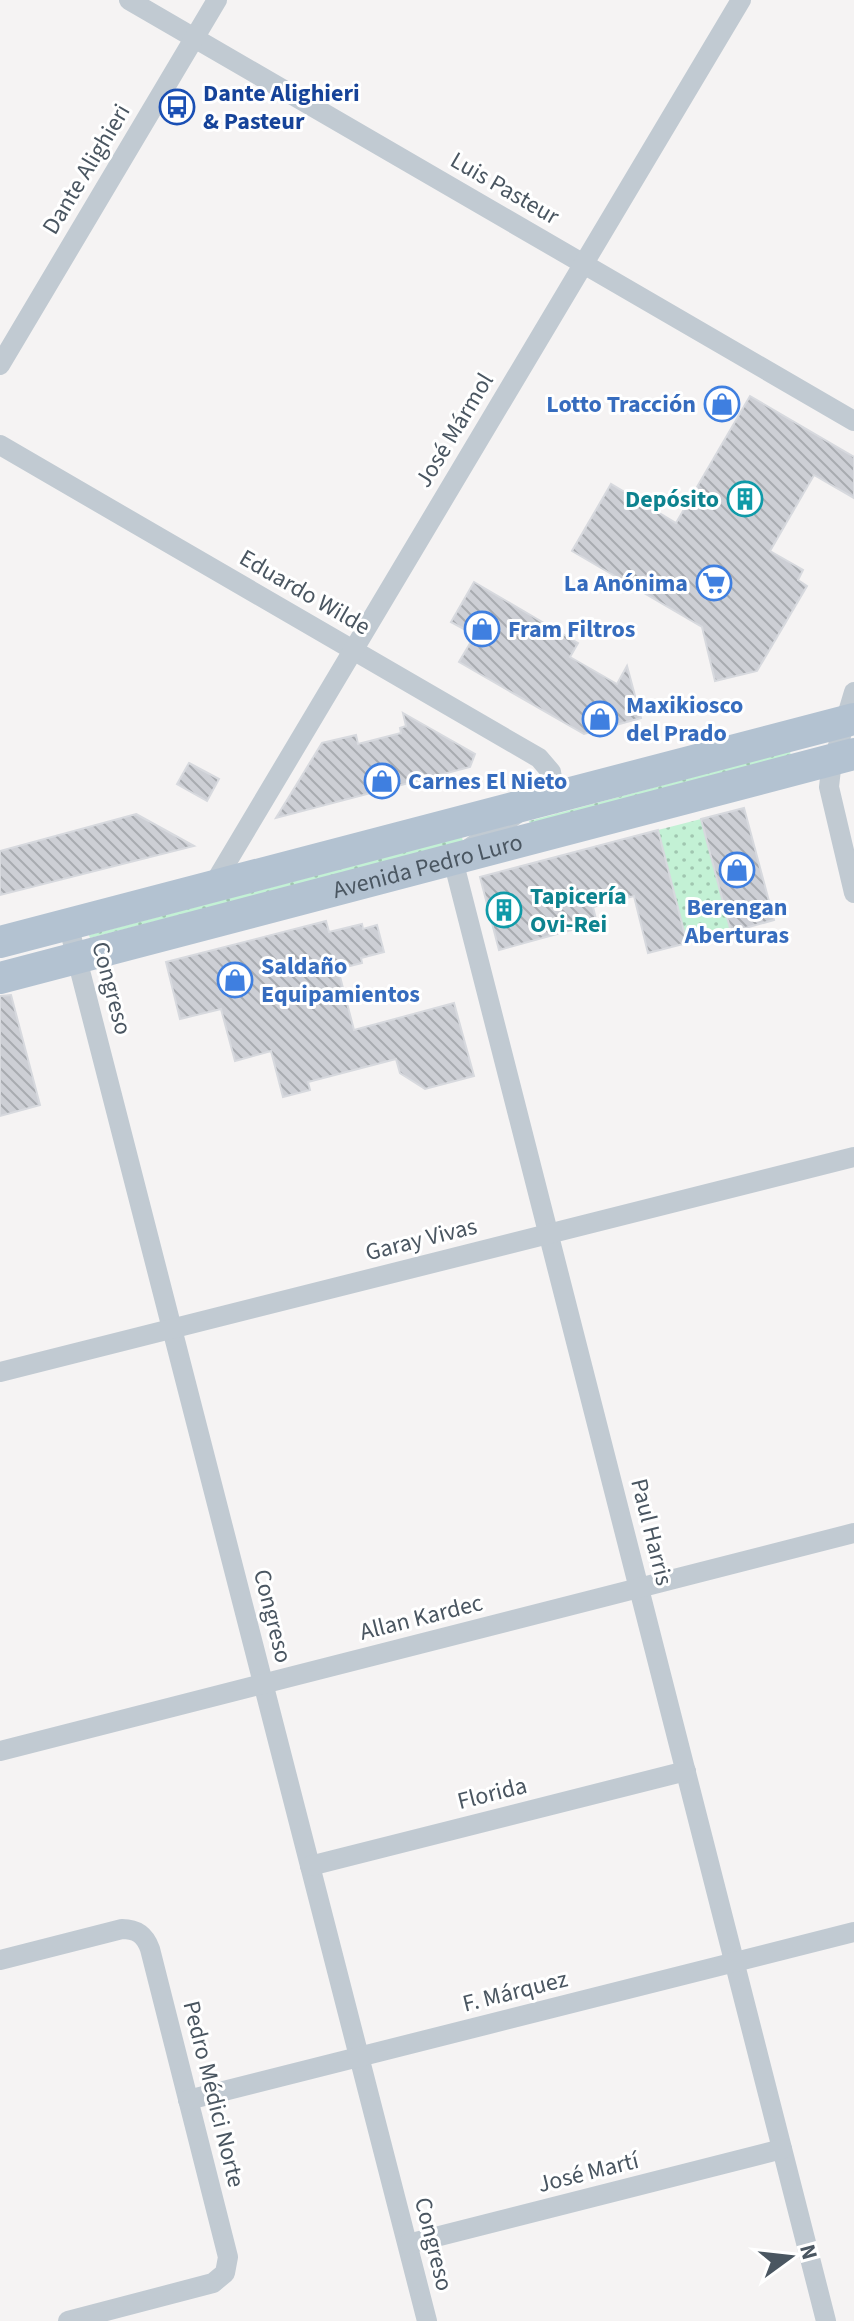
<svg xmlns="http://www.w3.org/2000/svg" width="854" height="2321" viewBox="0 0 854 2321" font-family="'Source Sans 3',sans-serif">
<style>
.grass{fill:url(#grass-dots)}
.building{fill:url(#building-back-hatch);stroke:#d7d9de;stroke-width:2}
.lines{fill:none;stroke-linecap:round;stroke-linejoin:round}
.minor{stroke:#c1cad2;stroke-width:20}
.primary{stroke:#b3c2d1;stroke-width:32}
.labels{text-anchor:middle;stroke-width:6;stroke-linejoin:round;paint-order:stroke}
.transit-label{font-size:24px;font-weight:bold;fill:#164399;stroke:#fff;text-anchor:start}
.street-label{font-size:24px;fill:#4a5661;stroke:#fff}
.shop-label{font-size:24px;font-weight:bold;fill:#366cbe;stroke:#fff;text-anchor:start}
.culture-label{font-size:24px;font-weight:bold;fill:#0d838f;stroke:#fff;text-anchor:end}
</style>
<defs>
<pattern id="grass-dots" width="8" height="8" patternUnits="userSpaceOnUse" patternTransform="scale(2)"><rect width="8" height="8" fill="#c3f1d5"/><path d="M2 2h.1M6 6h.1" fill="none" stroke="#a0c6b0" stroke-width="1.8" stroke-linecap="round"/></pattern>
<pattern id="building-back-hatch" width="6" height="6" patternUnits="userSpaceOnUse" patternTransform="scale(2)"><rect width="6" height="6" fill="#cdcfd5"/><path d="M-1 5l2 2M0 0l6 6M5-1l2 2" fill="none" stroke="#a8abb0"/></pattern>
</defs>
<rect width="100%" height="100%" fill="#f5f3f3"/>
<g class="grass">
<path d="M 790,751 L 791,756 L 530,824 L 529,821 Z"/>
<path d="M 701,819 L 731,932 L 687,943 L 658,830 Z"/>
<path d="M 462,837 L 463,842 L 90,938 L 89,935 Z"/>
</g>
<g class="building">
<path d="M 750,396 L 854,457 L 854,498 L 814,475 L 770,551 L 803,570 L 798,580 L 807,586 L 757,671 L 715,681 L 702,627 L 572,551 L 611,484 L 676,523 Z"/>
<path d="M 474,582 L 578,643 L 570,657 L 617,684 L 627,666 L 641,718 L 584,734 L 459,662 L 475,635 L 451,622 Z"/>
<path d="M 403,713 L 475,754 L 470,767 L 276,818 L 322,743 L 356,735 L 358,744 L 401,733 L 400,728 L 406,726 Z"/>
<path d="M 189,763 L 219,779 L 207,801 L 177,784 Z"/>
<path d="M 744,808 L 774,920 L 731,932 L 701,819 Z"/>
<path d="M 136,814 L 194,846 L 0,895 L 0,851 Z"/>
<path d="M 658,830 L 687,943 L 648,953 L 634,896 L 593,907 L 597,923 L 499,950 L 480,877 Z"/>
<path d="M 326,921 L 329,932 L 362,924 L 363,929 L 377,925 L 384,952 L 361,958 L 362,963 L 338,969 L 354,1030 L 454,1003 L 474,1076 L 425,1089 L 400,1073 L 396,1059 L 308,1082 L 310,1090 L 283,1097 L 271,1051 L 235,1061 L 221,1009 L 180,1019 L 166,962 Z"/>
<path d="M 11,995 L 40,1105 L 0,1116 L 0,996 Z"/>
</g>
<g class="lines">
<g class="minor">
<path d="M 129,0 L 854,421"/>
<path d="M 0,365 L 217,0"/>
<path d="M 0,445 L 539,758 L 551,772 L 553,784 L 542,800 L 518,813 L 453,860 L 826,2321"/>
<path d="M 854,692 L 831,769 L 829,787 L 854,893"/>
<path d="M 212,887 L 741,0"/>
<path d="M 68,924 L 427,2321"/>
<path d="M 0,1372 L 854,1157"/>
<path d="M 0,1751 L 854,1533"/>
<path d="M 310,1866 L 686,1771"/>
<path d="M 0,1960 L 122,1929 C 137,1929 145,1935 150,1949 L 228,2257 L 225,2273 L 213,2283 L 68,2321"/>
<path d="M 188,2100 L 854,1932"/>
<path d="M 408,2244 L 782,2149"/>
</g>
<g class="primary">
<path d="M 0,942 L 854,719"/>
<path id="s1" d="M 0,978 L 854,754"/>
</g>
</g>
<defs>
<g id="bus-ring" transform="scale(1.8)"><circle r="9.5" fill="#fff" stroke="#1a4fb4" stroke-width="1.5"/><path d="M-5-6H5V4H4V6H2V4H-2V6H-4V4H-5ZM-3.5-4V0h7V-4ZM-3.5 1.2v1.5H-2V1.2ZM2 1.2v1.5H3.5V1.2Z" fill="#1a4fb4"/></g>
<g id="shop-ring" transform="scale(1.8)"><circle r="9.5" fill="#fff" stroke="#3f7fe0" stroke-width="1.5"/><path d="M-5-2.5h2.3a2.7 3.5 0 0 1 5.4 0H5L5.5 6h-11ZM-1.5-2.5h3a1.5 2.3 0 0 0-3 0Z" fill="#3f7fe0"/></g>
<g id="building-ring" transform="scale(1.8)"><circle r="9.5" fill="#fff" stroke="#0f9aa8" stroke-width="1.5"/><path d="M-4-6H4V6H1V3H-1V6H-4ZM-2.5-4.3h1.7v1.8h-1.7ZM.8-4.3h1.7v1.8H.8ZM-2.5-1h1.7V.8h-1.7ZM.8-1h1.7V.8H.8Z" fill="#0f9aa8"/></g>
<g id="supermarket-ring" transform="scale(1.8)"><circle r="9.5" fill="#fff" stroke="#3f7fe0" stroke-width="1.5"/><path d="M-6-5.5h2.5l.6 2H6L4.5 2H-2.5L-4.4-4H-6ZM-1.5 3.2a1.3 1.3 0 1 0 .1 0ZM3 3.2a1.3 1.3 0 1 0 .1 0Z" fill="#3f7fe0"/></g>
</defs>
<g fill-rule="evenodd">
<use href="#bus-ring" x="177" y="107"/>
<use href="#shop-ring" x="722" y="404"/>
<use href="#building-ring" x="745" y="499"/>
<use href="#supermarket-ring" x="714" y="583"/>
<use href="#shop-ring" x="482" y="629"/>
<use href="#shop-ring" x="600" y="719"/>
<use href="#shop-ring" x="382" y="781"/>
<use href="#shop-ring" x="737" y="870"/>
<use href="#building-ring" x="504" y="910"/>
<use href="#shop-ring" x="235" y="980"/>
</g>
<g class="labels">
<g class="transit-label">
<text x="203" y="101">Dante Alighieri<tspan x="203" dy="28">&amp; Pasteur</tspan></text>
</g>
<g class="street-label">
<text transform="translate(86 169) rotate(-59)" y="8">Dante Alighieri</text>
<text transform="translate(505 188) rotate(30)" y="8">Luis Pasteur</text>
<text transform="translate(454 430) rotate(-59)" y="8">José Mármol</text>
<text transform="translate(305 592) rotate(30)" y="8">Eduardo Wilde</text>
<text dy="8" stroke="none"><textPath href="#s1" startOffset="442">Avenida Pedro Luro</textPath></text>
<text transform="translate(112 988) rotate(75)" y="8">Congreso</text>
<text transform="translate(421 1239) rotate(-14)" y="8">Garay Vivas</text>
<text transform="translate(652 1532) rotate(76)" y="8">Paul Harris</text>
<text transform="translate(273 1616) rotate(76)" y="8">Congreso</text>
<text transform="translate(421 1617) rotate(-14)" y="8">Allan Kardec</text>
<text transform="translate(492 1793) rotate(-14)" y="8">Florida</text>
<text transform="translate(515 1991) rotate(-14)" y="8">F. Márquez</text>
<text transform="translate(214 2094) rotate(76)" y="8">Pedro Médici Norte</text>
<text transform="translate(588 2172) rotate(-14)" y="8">José Martí</text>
<text transform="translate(434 2244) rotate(76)" y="8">Congreso</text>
</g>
<g class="shop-label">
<text x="696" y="412" text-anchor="end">Lotto Tracción</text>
<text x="688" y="591" text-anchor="end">La Anónima</text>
<text x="508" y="637">Fram Filtros</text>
<text x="626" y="713">Maxikiosco<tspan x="626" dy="28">del Prado</tspan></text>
<text x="408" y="789">Carnes El Nieto</text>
<text x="737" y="915" text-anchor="middle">Berengan<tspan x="737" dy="28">Aberturas</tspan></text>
<text x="261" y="974">Saldaño<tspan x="261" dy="28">Equipamientos</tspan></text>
</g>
<g class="culture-label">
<text x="719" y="507">Depósito</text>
<text x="530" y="904" text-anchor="start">Tapicería<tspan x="530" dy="28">Ovi-Rei</tspan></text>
</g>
</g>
<g transform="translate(790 2257) rotate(75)" stroke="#ffffff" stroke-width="6" paint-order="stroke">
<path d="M0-6L14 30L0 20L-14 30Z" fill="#4a5661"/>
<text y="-12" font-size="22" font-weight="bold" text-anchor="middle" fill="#4a5661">N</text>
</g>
</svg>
